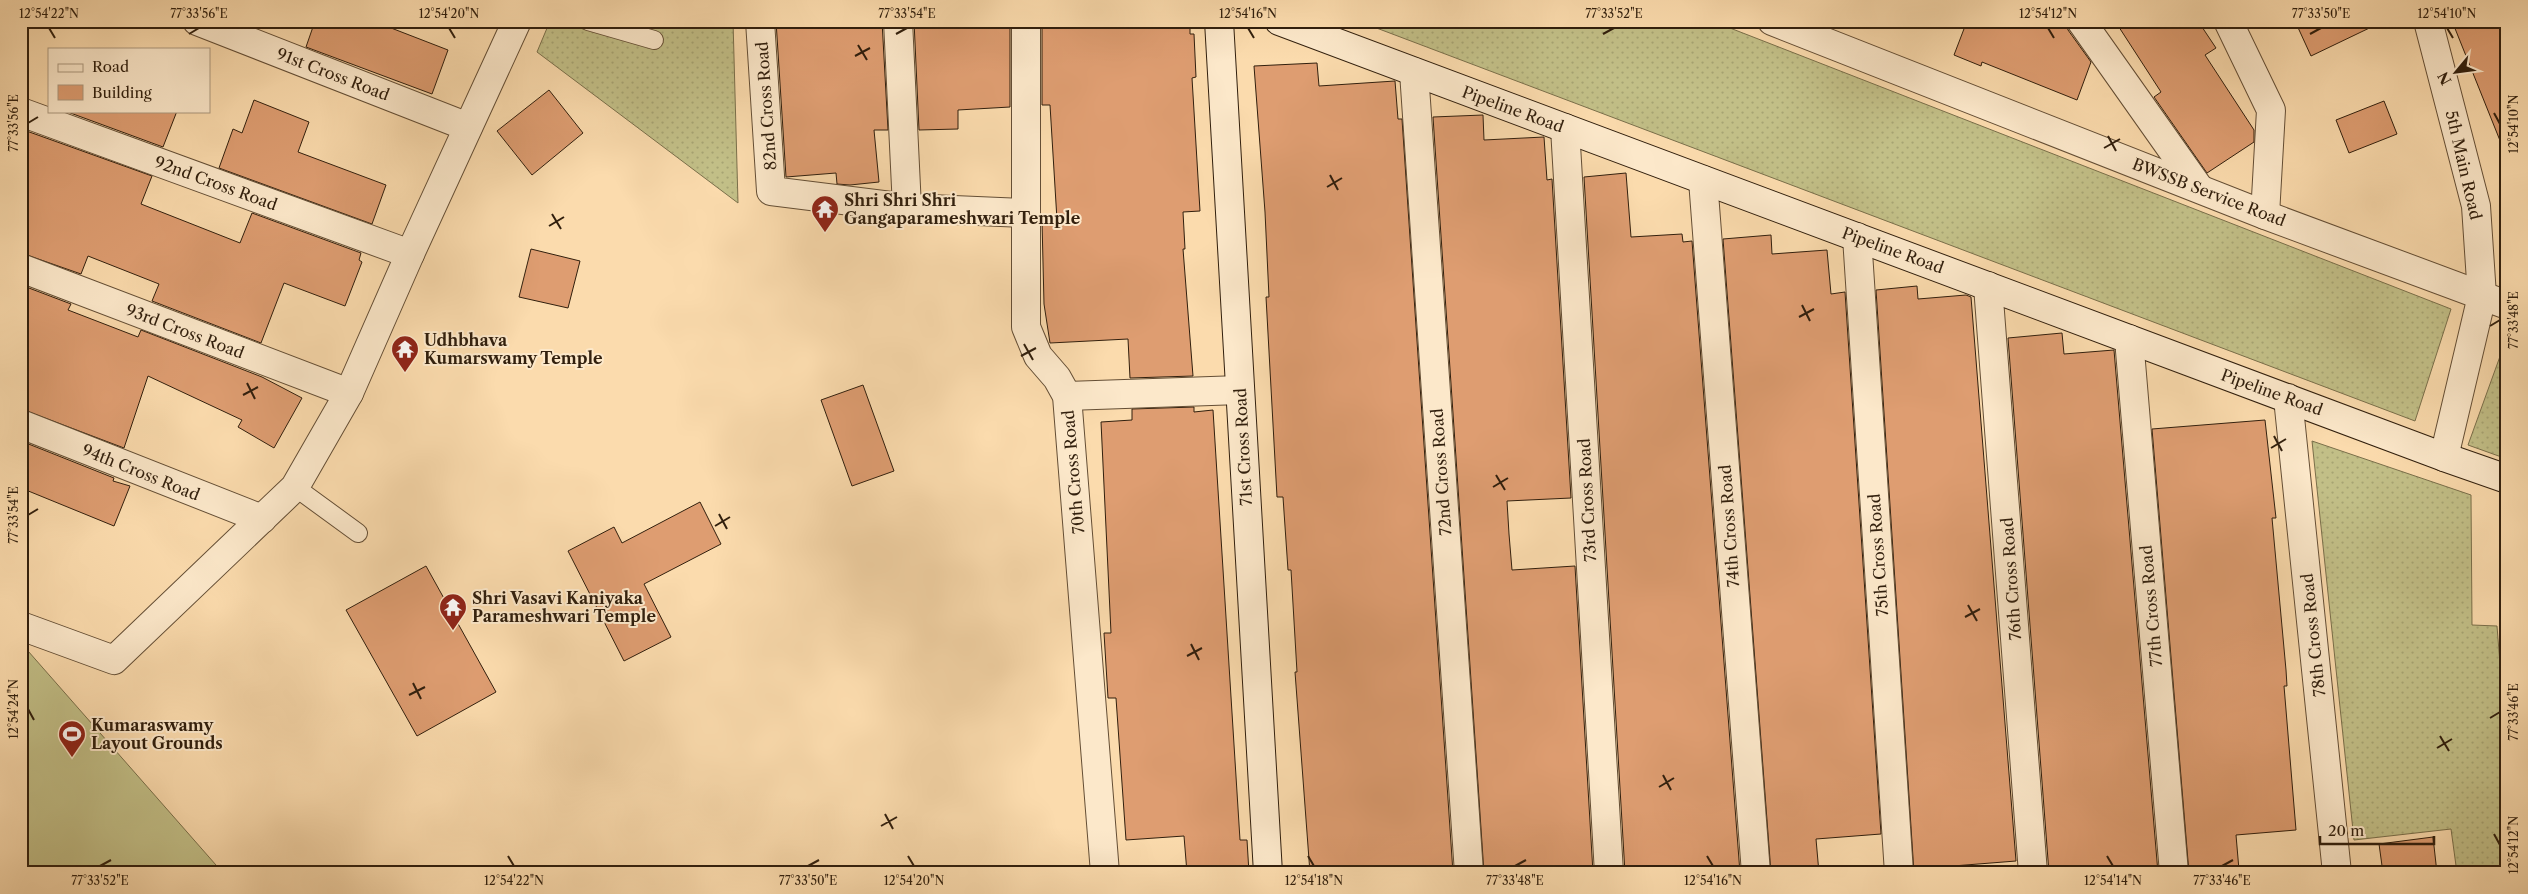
<svg xmlns="http://www.w3.org/2000/svg" width="2528" height="894" viewBox="0 0 2528 894" font-family="'Libre Caslon Text',serif">
<style>
.grass{fill:url(#grass-dots);stroke:#7a6f4a}
.garden{fill:#c2bf87;stroke:#7a6f4a}
.building{fill:#de9d71;stroke:#311f0d}
.lines{fill:none;stroke-linecap:round;stroke-linejoin:round}
.lane-casing{stroke:#644e35;stroke-width:20}
.street-casing{stroke:#644e35;stroke-width:30}
.secondary-casing{stroke:#311f0d;stroke-width:30}
.lane{stroke:#fce8ca;stroke-width:18}
.street{stroke:#fce8ca;stroke-width:28}
.secondary{stroke:#fce8ca;stroke-width:28}
.ticks{fill:none;stroke:#311f0d;stroke-width:2}
.labels{text-anchor:middle;stroke-width:4;stroke-linejoin:round;paint-order:stroke}
.street-label{font-size:16px;fill:#311f0d;stroke:#fce8ca}
.poi-label{font-size:16px;font-weight:bold;fill:#311f0d;stroke:#fce8ca;text-anchor:start}
.neatline{fill:none;stroke:#311f0d;stroke-width:2}
.ticks-label{font-size:12px;text-anchor:middle;fill:#311f0d}
</style>
<defs>
<pattern id="grass-dots" width="8" height="8" patternUnits="userSpaceOnUse" patternTransform="scale(1.25)"><rect width="8" height="8" fill="#c2bf87"/><path d="M2 2h.1M6 6h.1" fill="none" stroke="#a7a473" stroke-width="1.8" stroke-linecap="round"/></pattern>
</defs>
<rect width="100%" height="100%" fill="#fbdbad"/>
<filter id="stains"><feTurbulence type="fractalNoise" baseFrequency=".004" numOctaves="4"/><feColorMatrix values="0 0 0 0 .2 0 0 0 0 .09 0 0 0 0 .02 0 0 0 .5 -.17"/></filter>
<radialGradient id="worn" r=".72"><stop offset=".6" stop-color="#630" stop-opacity="0"/><stop offset="1" stop-color="#630" stop-opacity=".3"/></radialGradient>
<g class="grass">
<path d="M 550,21 L 733,21 L 738,203 L 537,52 Z"/>
<path d="M 1358,21 L 1712,21 L 2451,309 L 2415,421 Z"/>
<path d="M 2507,337 L 2507,459 L 2468,445 Z"/>
<path d="M 2312,441 L 2471,495 L 2472,625 L 2497,626 L 2507,753 L 2507,873 L 2457,873 L 2451,829 L 2354,840 Z"/>
</g>
<path class="garden" d="M 21,643 L 223,873 L 21,873 Z"/>
<g class="building">
<path d="M 315,21 L 373,21 L 448,50 L 432,94 L 306,47 Z"/>
<path d="M 776,21 L 882,21 L 888,130 L 874,130 L 879,182 L 850,185 L 837,184 L 836,173 L 786,177 Z"/>
<path d="M 914,21 L 1010,21 L 1010,107 L 958,110 L 958,129 L 919,130 Z"/>
<path d="M 1042,21 L 1190,21 L 1190,34 L 1194,34 L 1196,77 L 1192,78 L 1200,211 L 1183,212 L 1185,249 L 1183,249 L 1193,376 L 1130,378 L 1128,339 L 1050,343 L 1044,304 L 1042,221 L 1057,220 L 1050,105 L 1042,105 Z"/>
<path d="M 1967,21 L 2066,21 L 2068,30 L 2091,62 L 2077,100 L 1982,62 L 1981,66 L 1954,55 Z"/>
<path d="M 2115,21 L 2198,21 L 2216,48 L 2205,55 L 2254,130 L 2254,142 L 2207,173 L 2154,97 L 2161,92 Z"/>
<path d="M 2295,21 L 2384,21 L 2311,56 Z"/>
<path d="M 2452,21 L 2507,21 L 2507,153 L 2505,153 Z"/>
<path d="M 1317,63 L 1319,86 L 1395,81 L 1398,119 L 1402,119 L 1453,873 L 1310,873 L 1295,672 L 1297,672 L 1291,570 L 1288,570 L 1283,497 L 1277,497 L 1266,297 L 1269,297 L 1265,212 L 1254,66 Z"/>
<path d="M 549,90 L 583,133 L 532,175 L 497,131 Z"/>
<path d="M 254,100 L 309,122 L 298,152 L 386,185 L 372,224 L 219,168 L 233,129 L 242,133 Z"/>
<path d="M 2384,101 L 2397,134 L 2349,153 L 2336,120 Z"/>
<path d="M 65,111 L 177,111 L 163,147 Z"/>
<path d="M 1483,115 L 1484,140 L 1544,137 L 1547,180 L 1552,179 L 1571,498 L 1507,501 L 1509,534 L 1512,570 L 1575,566 L 1593,873 L 1484,873 L 1433,117 Z"/>
<path d="M 21,129 L 152,176 L 141,204 L 240,243 L 252,213 L 361,253 L 359,260 L 362,262 L 345,306 L 284,283 L 261,343 L 152,301 L 159,284 L 88,256 L 81,274 L 21,253 Z"/>
<path d="M 1626,173 L 1631,237 L 1682,234 L 1683,242 L 1692,241 L 1740,873 L 1625,873 L 1584,177 Z"/>
<path d="M 1771,235 L 1772,254 L 1827,250 L 1831,294 L 1845,292 L 1881,834 L 1816,839 L 1819,873 L 1771,873 L 1723,239 Z"/>
<path d="M 531,249 L 580,261 L 568,308 L 519,297 Z"/>
<path d="M 21,285 L 71,304 L 68,310 L 138,337 L 141,330 L 262,377 L 302,398 L 274,448 L 238,427 L 242,420 L 148,376 L 124,448 L 21,409 Z"/>
<path d="M 1917,286 L 1918,299 L 1966,295 L 1971,297 L 2016,861 L 1953,866 L 1954,873 L 1914,873 L 1876,290 Z"/>
<path d="M 2062,333 L 2064,354 L 2114,350 L 2158,873 L 2049,873 L 2008,338 Z"/>
<path d="M 863,385 L 894,471 L 852,486 L 821,400 Z"/>
<path d="M 1194,407 L 1194,412 L 1213,410 L 1240,840 L 1247,840 L 1249,873 L 1187,873 L 1184,836 L 1126,840 L 1116,698 L 1108,698 L 1104,633 L 1111,633 L 1101,422 L 1132,420 L 1132,409 Z"/>
<path d="M 2265,420 L 2276,518 L 2272,518 L 2286,670 L 2287,686 L 2284,686 L 2296,830 L 2236,835 L 2239,870 L 2189,873 L 2152,429 Z"/>
<path d="M 21,441 L 114,478 L 113,481 L 130,486 L 114,526 L 21,488 Z"/>
<path d="M 700,502 L 721,544 L 644,584 L 671,637 L 624,661 L 568,551 L 614,527 L 622,543 Z"/>
<path d="M 426,566 L 496,692 L 417,736 L 346,610 Z"/>
<path d="M 2433,837 L 2437,873 L 2383,873 L 2379,844 Z"/>
</g>
<g class="lines">
<g class="lane-casing">
<g id="lane">
<path d="M 588,21 L 654,40"/>
<path d="M 295,487 L 358,533"/>
</g>
</g>
<g class="street-casing">
<g id="street">
<path d="M 197,21 L 468,127"/>
<path d="M 760,21 L 771,191 L 907,208 L 1025,213"/>
<path d="M 898,21 L 907,208"/>
<path d="M 1026,21 L 1026,327 L 1038,356 L 1057,378 L 1067,396 L 1105,873"/>
<path d="M 1772,21 L 2265,215 L 2507,305"/>
<path d="M 2081,21 L 2199,188"/>
<path d="M 2228,21 L 2271,110 L 2265,215"/>
<path d="M 2428,21 L 2476,206 L 2482,296 L 2444,457"/>
<path d="M 1414,72 L 1469,873"/>
<path d="M 21,112 L 410,254"/>
<path d="M 1565,128 L 1609,873"/>
<path d="M 1703,180 L 1756,873"/>
<path d="M 1857,237 L 1899,873"/>
<path d="M 21,268 L 349,393"/>
<path d="M 1988,286 L 2033,873"/>
<path d="M 2129,339 L 2174,873"/>
<path d="M 1067,396 L 1240,390"/>
<path d="M 2288,398 L 2337,873"/>
<path d="M 21,424 L 262,519"/>
<path d="M 21,626 L 114,660 L 295,487 L 349,393 L 410,254 L 517,21"/>
</g>
</g>
<g class="secondary-casing">
<g id="secondary">
<path d="M 1219,21 L 1268,873"/>
<path d="M 1279,21 L 2444,457 L 2507,479"/>
</g>
</g>
<use href="#lane" class="lane"/>
<use href="#street" class="street"/>
<use href="#secondary" class="secondary"/>
</g>
<path class="ticks" d="M 49,28 L 55,38M 449,28 L 455,38M 1248,28 L 1254,38M 2048,28 L 2054,38M 2447,28 L 2453,38M 189,34 L 199,28M 896,34 L 907,28M 1603,34 L 1614,28M 2310,34 L 2321,28M 858,45 L 867,60M 855,56 L 870,48M 2494,113 L 2500,124M 28,123 L 38,117M 2108,136 L 2116,151M 2104,148 L 2120,139M 1330,175 L 1338,190M 1327,187 L 1342,178M 552,214 L 561,229M 549,226 L 564,217M 1802,305 L 1810,321M 1799,317 L 1814,309M 2490,326 L 2500,320M 1024,344 L 1033,360M 1021,356 L 1036,348M 247,383 L 255,399M 243,395 L 258,387M 2274,436 L 2282,451M 2271,448 L 2286,439M 1496,475 L 1505,490M 1493,487 L 1508,478M 719,514 L 727,529M 28,515 L 38,509M 715,526 L 730,517M 1968,605 L 1977,621M 1965,617 L 1980,609M 1191,644 L 1199,660M 1187,656 L 1202,648M 413,683 L 421,699M 409,695 L 425,687M 28,709 L 34,720M 2490,718 L 2500,712M 2440,736 L 2449,751M 2437,748 L 2452,739M 1663,775 L 1671,790M 1659,787 L 1674,778M 885,814 L 893,829M 881,826 L 897,817M 2494,834 L 2500,845M 508,856 L 514,866M 908,856 L 914,866M 1308,856 L 1314,866M 1707,856 L 1713,866M 2107,856 L 2113,866M 100,866 L 111,860M 808,866 L 819,860M 1515,866 L 1526,860M 2222,866 L 2233,860"/>
<defs>
<g id="temple-pin" transform="scale(1.4375)"><path d="M0 17L-7.5 6A9.5 9.5 0 1 1 7.5 6Z" fill="#8f2418" stroke="#fce8ca"/><path d="M0-6L5-2H3V0L6.5 2.5H4V6H1.5V3h-3V6H-4V2.5H-6.5L-3 0V-2H-5Z" fill="#fff"/></g>
<g id="stadium-pin" transform="scale(1.4375)"><path d="M0 17L-7.5 6A9.5 9.5 0 1 1 7.5 6Z" fill="#8f2418" stroke="#fce8ca"/><path d="M0-5a6.5 5 0 1 0 0 10a6.5 5 0 1 0 0-10ZM-3.5-1.8h7v3.6h-7Z" fill="#fff"/></g>
</defs>
<g fill-rule="evenodd">
<use href="#temple-pin" x="825" y="209"/>
<use href="#temple-pin" x="405" y="349"/>
<use href="#temple-pin" x="453" y="607"/>
<use href="#stadium-pin" x="72" y="734"/>
</g>
<g class="labels">
<g class="street-label">
<text transform="translate(333 74) rotate(21)" y="6">91st Cross Road</text>
<text transform="translate(766 106) rotate(-94)" y="6">82nd Cross Road</text>
<text transform="translate(1513 109) rotate(20)" y="6">Pipeline Road</text>
<text transform="translate(2464 165) rotate(77)" y="6">5th Main Road</text>
<text transform="translate(216 183) rotate(20)" y="6">92nd Cross Road</text>
<text transform="translate(2209 192) rotate(21)" y="6">BWSSB Service Road</text>
<text transform="translate(1893 250) rotate(20)" y="6">Pipeline Road</text>
<text transform="translate(185 331) rotate(21)" y="6">93rd Cross Road</text>
<text transform="translate(2272 392) rotate(20)" y="6">Pipeline Road</text>
<text transform="translate(1243 447) rotate(-93)" y="6">71st Cross Road</text>
<text transform="translate(141 472) rotate(22)" y="6">94th Cross Road</text>
<text transform="translate(1073 472) rotate(-95)" y="6">70th Cross Road</text>
<text transform="translate(1441 472) rotate(-94)" y="6">72nd Cross Road</text>
<text transform="translate(1587 500) rotate(-93)" y="6">73rd Cross Road</text>
<text transform="translate(1729 526) rotate(-94)" y="6">74th Cross Road</text>
<text transform="translate(1878 555) rotate(-94)" y="6">75th Cross Road</text>
<text transform="translate(2011 579) rotate(-94)" y="6">76th Cross Road</text>
<text transform="translate(2151 606) rotate(-95)" y="6">77th Cross Road</text>
<text transform="translate(2313 635) rotate(-96)" y="6">78th Cross Road</text>
</g>
<g class="poi-label">
<text x="844" y="206">Shri Shri Shri<tspan x="844" dy="18">Gangaparameshwari Temple</tspan></text>
<text x="424" y="346">Udhbhava<tspan x="424" dy="18">Kumarswamy Temple</tspan></text>
<text x="472" y="604">Shri Vasavi Kaniyaka<tspan x="472" dy="18">Parameshwari Temple</tspan></text>
<text x="91" y="731">Kumaraswamy<tspan x="91" dy="18">Layout Grounds</tspan></text>
</g>
</g>
<rect width="2528" height="894" fill="none" stroke="#fbdbad" stroke-width="55"/>
<rect x="48" y="48" width="162" height="65" fill="#fce8ca" stroke="#ab987e"/>
<rect x="58" y="64" width="25" height="8" fill="#fce8ca" stroke="#ab987e"/>
<text x="92" y="72" font-size="15" fill="#311f0d">Road</text>
<rect x="58" y="85" width="25" height="15" fill="#de9d71" stroke="#ab987e"/>
<text x="92" y="98" font-size="15" fill="#311f0d">Building</text>
<g transform="translate(2456 72) rotate(241)" stroke="#fce8ca" stroke-width="4" paint-order="stroke">
<path d="M0-4L9 19L0 12L-9 19Z" fill="#311f0d"/>
<text y="-8" font-size="14" font-weight="bold" text-anchor="middle" fill="#311f0d">N</text>
</g>
<path d="M2320 836v8h114v-8" fill="none" stroke="#311f0d" stroke-width="2.5"/>
<text x="2328" y="836" font-size="15" fill="#311f0d" stroke="#fce8ca" stroke-width="4" paint-order="stroke">20 m</text>
<rect x="28" y="28" width="2472" height="838" class="neatline"/>
<g class="ticks-label">
<text x="49" y="18">12°54'22"N</text>
<text x="199" y="18">77°33'56"E</text>
<text x="449" y="18">12°54'20"N</text>
<text x="907" y="18">77°33'54"E</text>
<text x="1248" y="18">12°54'16"N</text>
<text x="1614" y="18">77°33'52"E</text>
<text x="2048" y="18">12°54'12"N</text>
<text x="2321" y="18">77°33'50"E</text>
<text x="2447" y="18">12°54'10"N</text>
<text transform="translate(14 123) rotate(-90)" y="4">77°33'56"E</text>
<text transform="translate(2514 124) rotate(-90)" y="4">12°54'10"N</text>
<text transform="translate(2514 320) rotate(-90)" y="4">77°33'48"E</text>
<text transform="translate(14 515) rotate(-90)" y="4">77°33'54"E</text>
<text transform="translate(14 709) rotate(-90)" y="4">12°54'24"N</text>
<text transform="translate(2514 712) rotate(-90)" y="4">77°33'46"E</text>
<text transform="translate(2514 845) rotate(-90)" y="4">12°54'12"N</text>
<text x="100" y="885">77°33'52"E</text>
<text x="514" y="885">12°54'22"N</text>
<text x="808" y="885">77°33'50"E</text>
<text x="914" y="885">12°54'20"N</text>
<text x="1314" y="885">12°54'18"N</text>
<text x="1515" y="885">77°33'48"E</text>
<text x="1713" y="885">12°54'16"N</text>
<text x="2113" y="885">12°54'14"N</text>
<text x="2222" y="885">77°33'46"E</text>
</g>
<rect width="100%" height="100%" filter="url(#stains)"/>
<rect width="100%" height="100%" fill="url(#worn)"/>
</svg>
